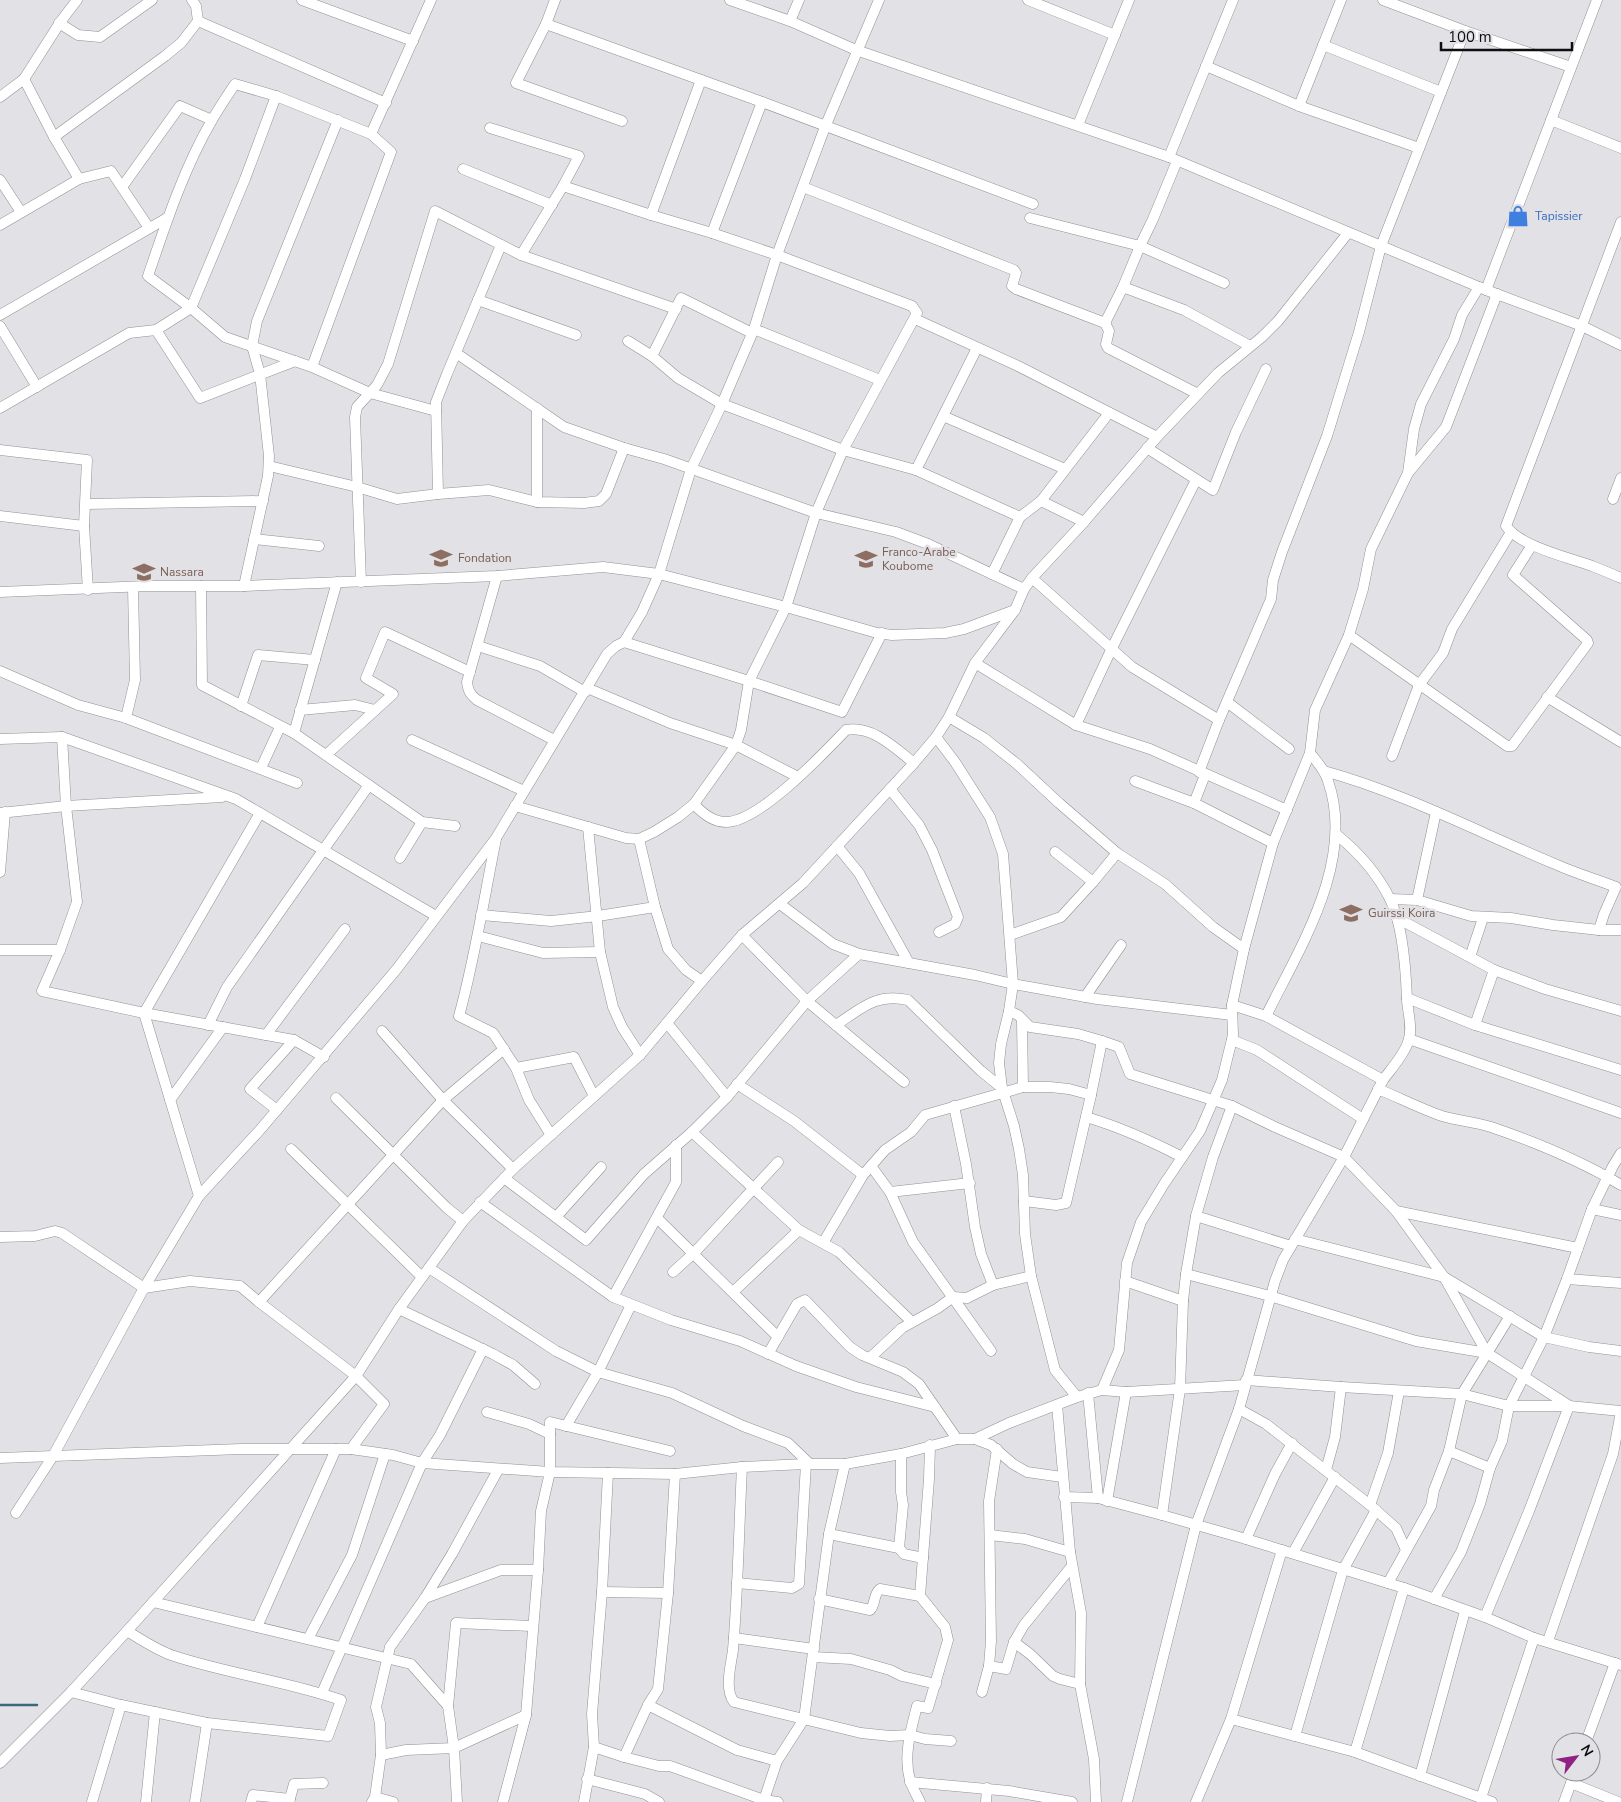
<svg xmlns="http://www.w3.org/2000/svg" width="1621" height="1802" viewBox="0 0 1621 1802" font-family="'Nunito Sans',sans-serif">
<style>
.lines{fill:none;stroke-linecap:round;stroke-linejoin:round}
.stream{stroke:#3a687f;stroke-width:2.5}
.minor-casing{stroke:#919194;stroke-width:11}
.minor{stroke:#fff;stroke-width:10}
.labels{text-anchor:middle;stroke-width:5;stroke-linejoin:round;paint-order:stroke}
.shop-label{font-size:12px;fill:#366cbe;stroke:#e2e1e5;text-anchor:start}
.education-label{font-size:12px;fill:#785e54;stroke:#e2e1e5;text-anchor:start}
</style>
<rect width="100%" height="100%" fill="#e2e1e5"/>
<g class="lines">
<path class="stream" d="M 0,1705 L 37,1705"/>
<g class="minor-casing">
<g id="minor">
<path d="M 302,0 L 413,41"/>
<path d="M 555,0 L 546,24 L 516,83 L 622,121"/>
<path d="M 730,0 L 790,21 L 856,50 L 1169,157"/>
<path d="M 1028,0 L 1115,35"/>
<path d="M 1233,0 L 1169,157 L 1486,290 L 1582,326 L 1621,345"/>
<path d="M 1383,0 L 1465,31 L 1571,67"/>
<path d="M 198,21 L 386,103"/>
<path d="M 790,21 L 799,0"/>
<path d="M 59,23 L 78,35 L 100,37 L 152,0"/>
<path d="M 546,24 L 762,102 L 1033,204"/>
<path d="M 1323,45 L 1441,92"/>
<path d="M 1206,66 L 1299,106 L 1419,148"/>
<path d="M 24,79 L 54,137 L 79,179"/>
<path d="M 276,96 L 245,179 L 191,308 L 156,330 L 200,398 L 295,361"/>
<path d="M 0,97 L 24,79 L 61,21 L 77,0"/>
<path d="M 1299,106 L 1341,0"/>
<path d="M 1551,120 L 1621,148"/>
<path d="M 1078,125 L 1129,0"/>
<path d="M 490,128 L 579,156 L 563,186 L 521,255"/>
<path d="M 371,134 L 431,0"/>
<path d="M 54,137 L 165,56 L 181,43 L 198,21 L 196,6 L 192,0"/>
<path d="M 1177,161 L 1153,219 L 1140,246 L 1224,283"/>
<path d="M 463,169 L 552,205"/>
<path d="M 0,180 L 21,212"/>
<path d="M 122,187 L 180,106 L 212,120"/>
<path d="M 803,187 L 1014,270 L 1016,273 L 1012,286 L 1016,289 L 1105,323 L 1123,287 L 1140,246 L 1030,218"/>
<path d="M 651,215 L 701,80"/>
<path d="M 1621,222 L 1506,526 C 1519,546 1570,558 1592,566 C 1602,570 1612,574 1621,578"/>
<path d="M 0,225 L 79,179 L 111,171 L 149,228"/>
<path d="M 712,233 L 762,102"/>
<path d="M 1123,287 L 1184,310 L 1250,346"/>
<path d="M 1486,290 L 1597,0"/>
<path d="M 478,300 L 576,335"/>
<path d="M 0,315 L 167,218"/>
<path d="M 915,319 L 1018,366 L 1157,437"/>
<path d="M 1105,323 L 1109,331 L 1106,344 L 1108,348 L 1198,394"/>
<path d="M 0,326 L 37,387"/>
<path d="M 754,329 L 880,380"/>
<path d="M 628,341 L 652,356 L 678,378 L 722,404 L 843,450 L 916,470 L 1020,517"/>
<path d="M 456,353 L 564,427 L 624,448 L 664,459 L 816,513 L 896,532 L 928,544 L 1024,589"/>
<path d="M 652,356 L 681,298 L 752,333"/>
<path d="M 312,367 L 391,152 L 371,134 L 276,96 L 235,84 C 227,96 219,108 212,120 C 184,168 166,223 148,276 L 191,308 L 225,337 L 312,367 L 370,393 L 436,411"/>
<path d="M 0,408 L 129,333 L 156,330"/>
<path d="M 537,408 L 537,502"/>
<path d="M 943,416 L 1065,469"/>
<path d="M 1147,448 L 1213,490 L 1236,432 L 1266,369"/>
<path d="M 0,450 L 87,460 L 84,526 L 88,590"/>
<path d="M 269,466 L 357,487 L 397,499 L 438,494 L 489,490 L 537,502 L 584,503 L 599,501 L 606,494 L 624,448"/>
<path d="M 916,470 L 977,348"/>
<path d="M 1408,473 L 1446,427 L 1497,294"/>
<path d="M 438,494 L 436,402 L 447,374 L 501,245"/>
<path d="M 1613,499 L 1621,478"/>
<path d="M 1041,501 L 1084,522"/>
<path d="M 86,504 L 263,501"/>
<path d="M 0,516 L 84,526"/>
<path d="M 254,539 L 319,546"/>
<path d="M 992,574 L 1020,517 L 1041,501 L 1109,413"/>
<path d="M 497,576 L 467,682 C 468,691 470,694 477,700 L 554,740"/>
<path d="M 1032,578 L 1132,667 L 1219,720 L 1271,599 L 1273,580 L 1282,552 L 1327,436 L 1359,332 L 1381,246 L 1465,31"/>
<path d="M 361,582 L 355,417 L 357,407 L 377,385 L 388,364 L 435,211 L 521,255 L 676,309"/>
<path d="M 201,586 L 202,685 L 294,733 L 422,822 L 455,826"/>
<path d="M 244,586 L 268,476 L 269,456 L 260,374 L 252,346 L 257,321 L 338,120"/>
<path d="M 0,592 L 147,586 L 244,586 L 497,576 L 603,567 L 659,574 L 786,607 L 877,633 L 892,635 L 945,633 L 964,629 L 1015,610"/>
<path d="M 1349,635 L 1507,746 L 1512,746 L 1588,643 L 1587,640 L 1513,575 L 1532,545"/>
<path d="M 624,642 L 749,681 L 842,712 L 882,633"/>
<path d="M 478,646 L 540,666 L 585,692"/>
<path d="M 975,663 L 1076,725 L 1150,749 L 1287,810"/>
<path d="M 0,671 L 78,705 L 126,718 L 297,783"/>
<path d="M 587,688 L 670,723 L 736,745 L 798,777"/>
<path d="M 1547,697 L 1621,742"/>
<path d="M 1227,702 L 1289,749"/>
<path d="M 241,706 L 258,655 L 315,660"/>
<path d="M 300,710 L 355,705 L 375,710"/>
<path d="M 949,717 L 984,738 L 1017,764 L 1059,803 L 1117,853 L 1165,884 L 1213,927 L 1244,949"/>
<path d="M 126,718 L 135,680 L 133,587"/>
<path d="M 1076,725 L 1111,650 L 1196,480"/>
<path d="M 294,733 L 337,582"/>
<path d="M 62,737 L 66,806 L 77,902 L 60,950 L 42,991 L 144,1013 L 294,1040 L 324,1057"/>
<path d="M 936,737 L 955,762 L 990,817 L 1003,854 L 1013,984 L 1009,1011 L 1001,1044 L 999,1063 L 1002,1088 L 1014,1126 L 1019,1149 L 1023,1175 L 1025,1234 L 1031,1276 L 1055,1370 L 1077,1397"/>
<path d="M 0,739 L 62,737 L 236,799 L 436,916"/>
<path d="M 412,740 L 524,791"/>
<path d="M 326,755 L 393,694 L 366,678 L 385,632 L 470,672"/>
<path d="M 1392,756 L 1419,685 L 1443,653 L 1452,629 L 1511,532"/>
<path d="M 261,768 L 280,727"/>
<path d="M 1324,771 C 1404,793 1478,832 1555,864 C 1575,873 1595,879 1616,887 L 1604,914 L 1599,930"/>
<path d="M 1199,772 L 1219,720"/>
<path d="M 1205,775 L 1194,803 L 1273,843"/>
<path d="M 1135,781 L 1194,803"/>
<path d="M 890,789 L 919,825 L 932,850 L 958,917 L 955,924 L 939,932"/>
<path d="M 694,804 C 702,813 713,822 726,822 C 759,822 823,754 846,730 C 872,725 895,748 914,763"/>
<path d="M 515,806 L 626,838 L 639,839 L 654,832 L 678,817 L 694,804 L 736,745 L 741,730 L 749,681 L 786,607 L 816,513 L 843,450 L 917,313 L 912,306 L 777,255 L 712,233 L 651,215 L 563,186"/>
<path d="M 0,813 L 66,806 L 222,797"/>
<path d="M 588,827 L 600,952 L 613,1007 L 622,1027 L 640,1055"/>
<path d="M 496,839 C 484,898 475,958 459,1016 L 493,1033 L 516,1068 L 529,1100 L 551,1135"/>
<path d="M 639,839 L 655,907 L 668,949 L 686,970 L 702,981"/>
<path d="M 837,846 L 859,873 L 909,963"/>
<path d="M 1055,852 L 1093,882"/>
<path d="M 400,858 L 422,822"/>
<path d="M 0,872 L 5,812"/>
<path d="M 1390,899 L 1417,900 L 1471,916 L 1511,918 L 1553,925 L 1599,930 L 1621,930"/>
<path d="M 1417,900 L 1436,812"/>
<path d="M 780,904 L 833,944 L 859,954 L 975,975 L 1013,984 L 1097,999 L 1232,1015"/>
<path d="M 481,915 L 551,921 L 598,916 L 655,907"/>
<path d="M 1397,918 L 1494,970 L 1545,989 L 1621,1011"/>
<path d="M 742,935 L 807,1001 L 904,1082"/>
<path d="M 1010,935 L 1061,917 L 1093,882 L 1117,853"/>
<path d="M 478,936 L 543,953 L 600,952"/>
<path d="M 0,950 L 60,950"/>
<path d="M 1470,957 L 1483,918"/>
<path d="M 1494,970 L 1475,1025 L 1621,1070"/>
<path d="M 1085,997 L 1121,945"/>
<path d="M 1407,998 L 1475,1025"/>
<path d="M 1232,1005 L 1266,1016 L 1383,1080 C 1391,1069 1404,1055 1408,1042 C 1413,1030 1408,1013 1407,1000 C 1406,971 1403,925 1390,899 C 1378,875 1358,852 1337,835"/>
<path d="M 1009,1011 L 1018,1015 L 1030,1027 L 1078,1034 L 1102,1041 L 1091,1095"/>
<path d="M 1266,1016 C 1300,947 1356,861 1328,781 C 1325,770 1317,762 1310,753 L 1315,710 L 1349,635 L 1363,589 L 1371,549 L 1408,473 L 1414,429 L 1421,404 L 1454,339 L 1462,315 L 1479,287"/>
<path d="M 1022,1020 L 1023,1087"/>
<path d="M 667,1023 L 727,1097"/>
<path d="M 208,1025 L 227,987 L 369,785"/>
<path d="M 836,1025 C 862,1008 876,993 908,1000 L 981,1071 L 1002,1088"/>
<path d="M 382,1031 L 443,1100 L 513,1169"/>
<path d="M 266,1035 L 345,929"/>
<path d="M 1409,1039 L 1621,1113"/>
<path d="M 1232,1040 L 1257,1050 L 1363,1119"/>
<path d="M 1102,1041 L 1119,1047 L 1130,1074 L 1232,1106 L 1275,1127 L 1344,1157 L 1383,1080"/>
<path d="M 516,1068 L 574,1057 L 594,1096"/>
<path d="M 737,1084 L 794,1121 L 863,1175"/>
<path d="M 1378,1089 C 1400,1098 1421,1109 1442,1116 C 1459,1121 1475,1122 1491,1127 C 1535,1142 1581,1161 1621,1185"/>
<path d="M 336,1098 L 447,1208 L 463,1221"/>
<path d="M 170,1100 L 223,1027"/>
<path d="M 954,1106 L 966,1164 L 975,1227 L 981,1254 L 993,1285"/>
<path d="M 277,1110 L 250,1089 L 294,1040"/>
<path d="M 1086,1117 C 1120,1127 1151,1141 1182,1157"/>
<path d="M 692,1132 L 799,1230 L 839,1252 L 912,1322"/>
<path d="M 291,1149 L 422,1277"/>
<path d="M 871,1166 L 890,1192 L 913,1242 L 991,1351"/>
<path d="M 504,1178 L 586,1240 L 644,1174 L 692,1132 L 727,1097 L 807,1001 L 859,954"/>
<path d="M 890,1192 L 970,1183"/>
<path d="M 199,1196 L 144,1013 L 260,813"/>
<path d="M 480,1202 L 613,1297 L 671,1320 L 740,1341 L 796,1366 L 856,1387 L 935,1407"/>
<path d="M 1592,1209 L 1621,1215"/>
<path d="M 1396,1211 L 1578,1248"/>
<path d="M 1196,1216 L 1291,1246"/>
<path d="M 556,1217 L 601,1167"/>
<path d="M 657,1218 L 778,1337"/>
<path d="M 0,1237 L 35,1236 L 55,1231 L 62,1233 L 144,1288 L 190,1281 L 240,1286 L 259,1302 L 356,1376 L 384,1404 L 351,1449"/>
<path d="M 1295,1239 L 1444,1277 L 1487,1353 L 1568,1405"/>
<path d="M 823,1243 L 863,1175 L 885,1150 L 911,1132 L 925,1115 L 1023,1087 L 1050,1087 L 1069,1089 L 1091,1095 L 1066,1203 L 1056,1205 L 1024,1201"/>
<path d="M 429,1268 L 556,1351 L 598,1372 L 672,1393 L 743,1426 L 788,1443 L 810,1464"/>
<path d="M 673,1272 L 694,1253 L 778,1162"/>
<path d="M 1186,1274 L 1270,1296 L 1416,1341 L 1487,1353"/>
<path d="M 1567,1279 L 1621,1283"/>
<path d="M 1125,1281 L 1183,1301"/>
<path d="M 733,1292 L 799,1230"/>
<path d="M 613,1297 L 676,1182 L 676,1145"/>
<path d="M 259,1302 L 443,1100 L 504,1049"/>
<path d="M 399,1309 L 493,1354 L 513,1365 L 535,1384"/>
<path d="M 768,1354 L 797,1304 L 805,1300 L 850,1347 L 862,1355 L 903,1372 L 919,1384 L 957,1439"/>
<path d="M 871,1357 L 902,1328 L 938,1308 L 953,1297 L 967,1298 L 993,1285 L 1031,1276"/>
<path d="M 1246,1380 L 1341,1387 L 1462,1394 L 1509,1406 L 1569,1406 L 1621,1411"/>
<path d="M 1102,1390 L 1119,1350 L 1127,1263 L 1141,1222 L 1164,1184 L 1200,1131 L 1222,1080 L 1233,1035 L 1232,1005 L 1244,949 L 1273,843 L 1310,753"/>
<path d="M 1088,1393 L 1098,1498"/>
<path d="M 1057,1405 L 1070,1552 L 1081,1613 L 1080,1684 L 1094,1759 L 1096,1802"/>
<path d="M 1239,1409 L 1266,1424 L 1370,1505 L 1396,1528 L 1406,1550"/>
<path d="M 487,1412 L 529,1424 L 550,1434"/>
<path d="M 566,1426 L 598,1372 L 631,1305"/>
<path d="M 975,1439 L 991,1445 L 1013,1464 L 1027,1472 L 1062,1477"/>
<path d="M 1449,1451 L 1490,1468"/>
<path d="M 901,1454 L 901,1492 L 903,1505 L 899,1548 L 904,1554 L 923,1558"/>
<path d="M 0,1458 L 241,1449 L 351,1449 L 393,1455 L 422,1463 L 550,1472 L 675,1474 L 742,1467 L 806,1464 L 845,1464 L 901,1454 L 957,1439 L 975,1439 L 1009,1423 L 1077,1397 L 1102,1390 L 1126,1392 L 1245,1385"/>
<path d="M 742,1467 C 739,1528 738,1589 733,1650 C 731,1665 724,1689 734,1702 L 861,1733 L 890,1736 L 910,1735 L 925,1739 L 951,1741"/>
<path d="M 1326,1470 L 1335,1437 L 1341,1387"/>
<path d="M 1064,1497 L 1098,1498 L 1162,1515 L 1246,1539 L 1404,1588 L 1485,1617 L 1534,1638 L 1621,1665"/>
<path d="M 1107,1501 L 1126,1392"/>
<path d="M 1370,1505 L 1388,1453 L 1399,1391"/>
<path d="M 16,1513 L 53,1456 L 144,1288 L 199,1196 L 259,1131 L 396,970 L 496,838 L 607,654 L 616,646 L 624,642 L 642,612 L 659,574 L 691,469 L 722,404 L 754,329 L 777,255 L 825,127 L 879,0"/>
<path d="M 1162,1515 L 1180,1389 L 1183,1301 L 1186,1274 L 1196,1216 L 1213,1157 L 1232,1106"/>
<path d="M 829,1534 L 899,1548"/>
<path d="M 990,1535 L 1025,1539 L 1070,1552"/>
<path d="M 1246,1539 L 1275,1474 L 1292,1443"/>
<path d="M 1293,1553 L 1335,1477"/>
<path d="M 737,1583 L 792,1588 L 799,1584 L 806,1464"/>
<path d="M 1388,1583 L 1431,1506 L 1434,1490 L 1449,1451 L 1462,1394 L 1510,1316"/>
<path d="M 602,1592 L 668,1593"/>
<path d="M 425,1598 L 501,1570 L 538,1570"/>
<path d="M 819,1599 L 870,1610 C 876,1604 873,1594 880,1589 L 920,1596"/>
<path d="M 1434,1599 L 1461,1552 L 1480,1504 L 1490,1468 L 1502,1441 L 1509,1406 L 1544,1337 L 1567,1279 L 1592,1209 L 1613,1166 L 1621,1153"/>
<path d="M 153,1602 L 411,1664 L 448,1706"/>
<path d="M 1485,1617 L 1529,1511 L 1569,1406"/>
<path d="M 257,1627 L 336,1449"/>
<path d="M 734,1638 L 814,1649"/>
<path d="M 308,1639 L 352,1555 L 385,1454"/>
<path d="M 1548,1641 L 1613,1454 L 1621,1412"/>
<path d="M 1014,1642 L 1030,1654 L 1053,1676 L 1060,1679 L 1080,1684"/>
<path d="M 813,1657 L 851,1659 L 890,1670 L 902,1676 L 936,1684"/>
<path d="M 989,1666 L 1006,1669 L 1014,1642 L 1024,1625 L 1072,1566"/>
<path d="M 71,1692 L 121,1705 L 207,1723 L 328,1736 L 341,1700 C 286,1681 229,1674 174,1656 C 158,1651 142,1640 127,1631"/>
<path d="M 982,1692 L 989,1666 L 991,1641 L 989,1501 L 997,1449"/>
<path d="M 322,1693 L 422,1463 L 440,1435 L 483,1349"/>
<path d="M 648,1705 L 737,1750 L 777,1761"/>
<path d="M 1231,1719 L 1355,1752 L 1492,1802"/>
<path d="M 1295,1736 L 1343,1570 L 1376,1510"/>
<path d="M 1586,1742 L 1615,1663"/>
<path d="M 594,1747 L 624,1757 L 648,1705 L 658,1689 L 668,1593 L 675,1474"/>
<path d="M 1355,1752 L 1404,1588"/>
<path d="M 381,1755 L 406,1750 L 454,1748 L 526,1715"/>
<path d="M 624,1757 L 659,1766 L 670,1766 L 764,1800 L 778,1802"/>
<path d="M 0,1763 L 71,1692 L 127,1631 L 356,1376 L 399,1309 L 463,1221 L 513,1169 L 640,1055 L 702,981 L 742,935 L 803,883 L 914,763 L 936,737 L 949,717 L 975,663 L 1015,610 L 1024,589 L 1032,578 L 1084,522 L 1157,437 L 1218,373 L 1262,337 L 1278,321 L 1348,233"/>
<path d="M 1420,1776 L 1465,1611"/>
<path d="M 587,1779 L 645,1794 L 659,1802"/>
<path d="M 910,1782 L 1009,1791 L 1072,1802"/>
<path d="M 1571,1783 L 1618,1802"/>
<path d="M 375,1797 L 393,1802"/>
<path d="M 1481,1798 L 1534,1638"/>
<path d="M 764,1800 L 777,1761 L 804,1719 L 829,1534 L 845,1464"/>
<path d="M 92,1802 L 121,1705"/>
<path d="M 146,1802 L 155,1712"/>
<path d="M 195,1802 L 207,1723"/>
<path d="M 251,1802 L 253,1795 L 290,1799"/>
<path d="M 289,1802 L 294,1784 L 323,1783"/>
<path d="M 372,1802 L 375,1797 L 381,1755 L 380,1723 L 376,1707 L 390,1647 L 425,1598 L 452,1554 L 498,1470"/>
<path d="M 457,1802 L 454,1748 L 448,1706 L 456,1623 L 532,1626"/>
<path d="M 503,1802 L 526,1715 L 538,1570 L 541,1511 L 550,1472 L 550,1422 L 670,1451"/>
<path d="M 584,1802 L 594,1747 L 592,1714 L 602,1592 L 608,1473"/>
<path d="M 920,1802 C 917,1795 912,1788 910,1780 C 903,1756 911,1729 917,1706 L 928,1708 L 948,1640 L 945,1627 L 920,1596 L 929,1479 L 930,1445"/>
<path d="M 986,1802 L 987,1788"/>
<path d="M 1127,1802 L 1196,1525 L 1239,1409 L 1275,1281 L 1283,1260 L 1344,1157 L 1396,1211 L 1444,1277 L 1544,1337 L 1589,1347 L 1621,1351"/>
<path d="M 1196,1802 L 1231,1719 L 1282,1550"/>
<path d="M 1564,1802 L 1575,1772"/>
</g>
</g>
<use href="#minor" class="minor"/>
</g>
<defs>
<g id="shop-bare" transform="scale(1.725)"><path d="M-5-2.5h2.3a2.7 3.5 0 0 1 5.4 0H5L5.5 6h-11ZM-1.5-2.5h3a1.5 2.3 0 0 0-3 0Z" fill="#3f7fe0" stroke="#e2e1e5" stroke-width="2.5" paint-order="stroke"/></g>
<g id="school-bare" transform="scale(1.725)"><path d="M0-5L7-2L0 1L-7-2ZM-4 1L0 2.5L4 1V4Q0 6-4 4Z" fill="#8d6e63" stroke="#e2e1e5" stroke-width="2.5" paint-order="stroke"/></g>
</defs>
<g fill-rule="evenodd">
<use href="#shop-bare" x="1518" y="216"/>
<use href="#school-bare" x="441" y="558"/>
<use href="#school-bare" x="866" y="559"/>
<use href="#school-bare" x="144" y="572"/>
<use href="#school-bare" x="1351" y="913"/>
</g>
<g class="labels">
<g class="shop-label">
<text x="1535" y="220">Tapissier</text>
</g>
<g class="education-label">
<text x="882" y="556">Franco-Arabe<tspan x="882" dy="14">Koubome</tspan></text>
<text x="458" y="562">Fondation</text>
<text x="160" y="576">Nassara</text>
<text x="1368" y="917">Guirssi Koira</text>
</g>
</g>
<g transform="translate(1576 1757) rotate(59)"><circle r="24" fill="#e2e1e5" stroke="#8e8d90"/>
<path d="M0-4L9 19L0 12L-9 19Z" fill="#902284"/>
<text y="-8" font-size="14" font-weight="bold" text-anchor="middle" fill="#0f0e10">N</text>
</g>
<path d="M1441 42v8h131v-8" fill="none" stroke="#0f0e10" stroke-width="2.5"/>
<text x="1448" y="42" font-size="15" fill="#0f0e10" stroke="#e2e1e5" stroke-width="4" paint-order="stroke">100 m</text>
</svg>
